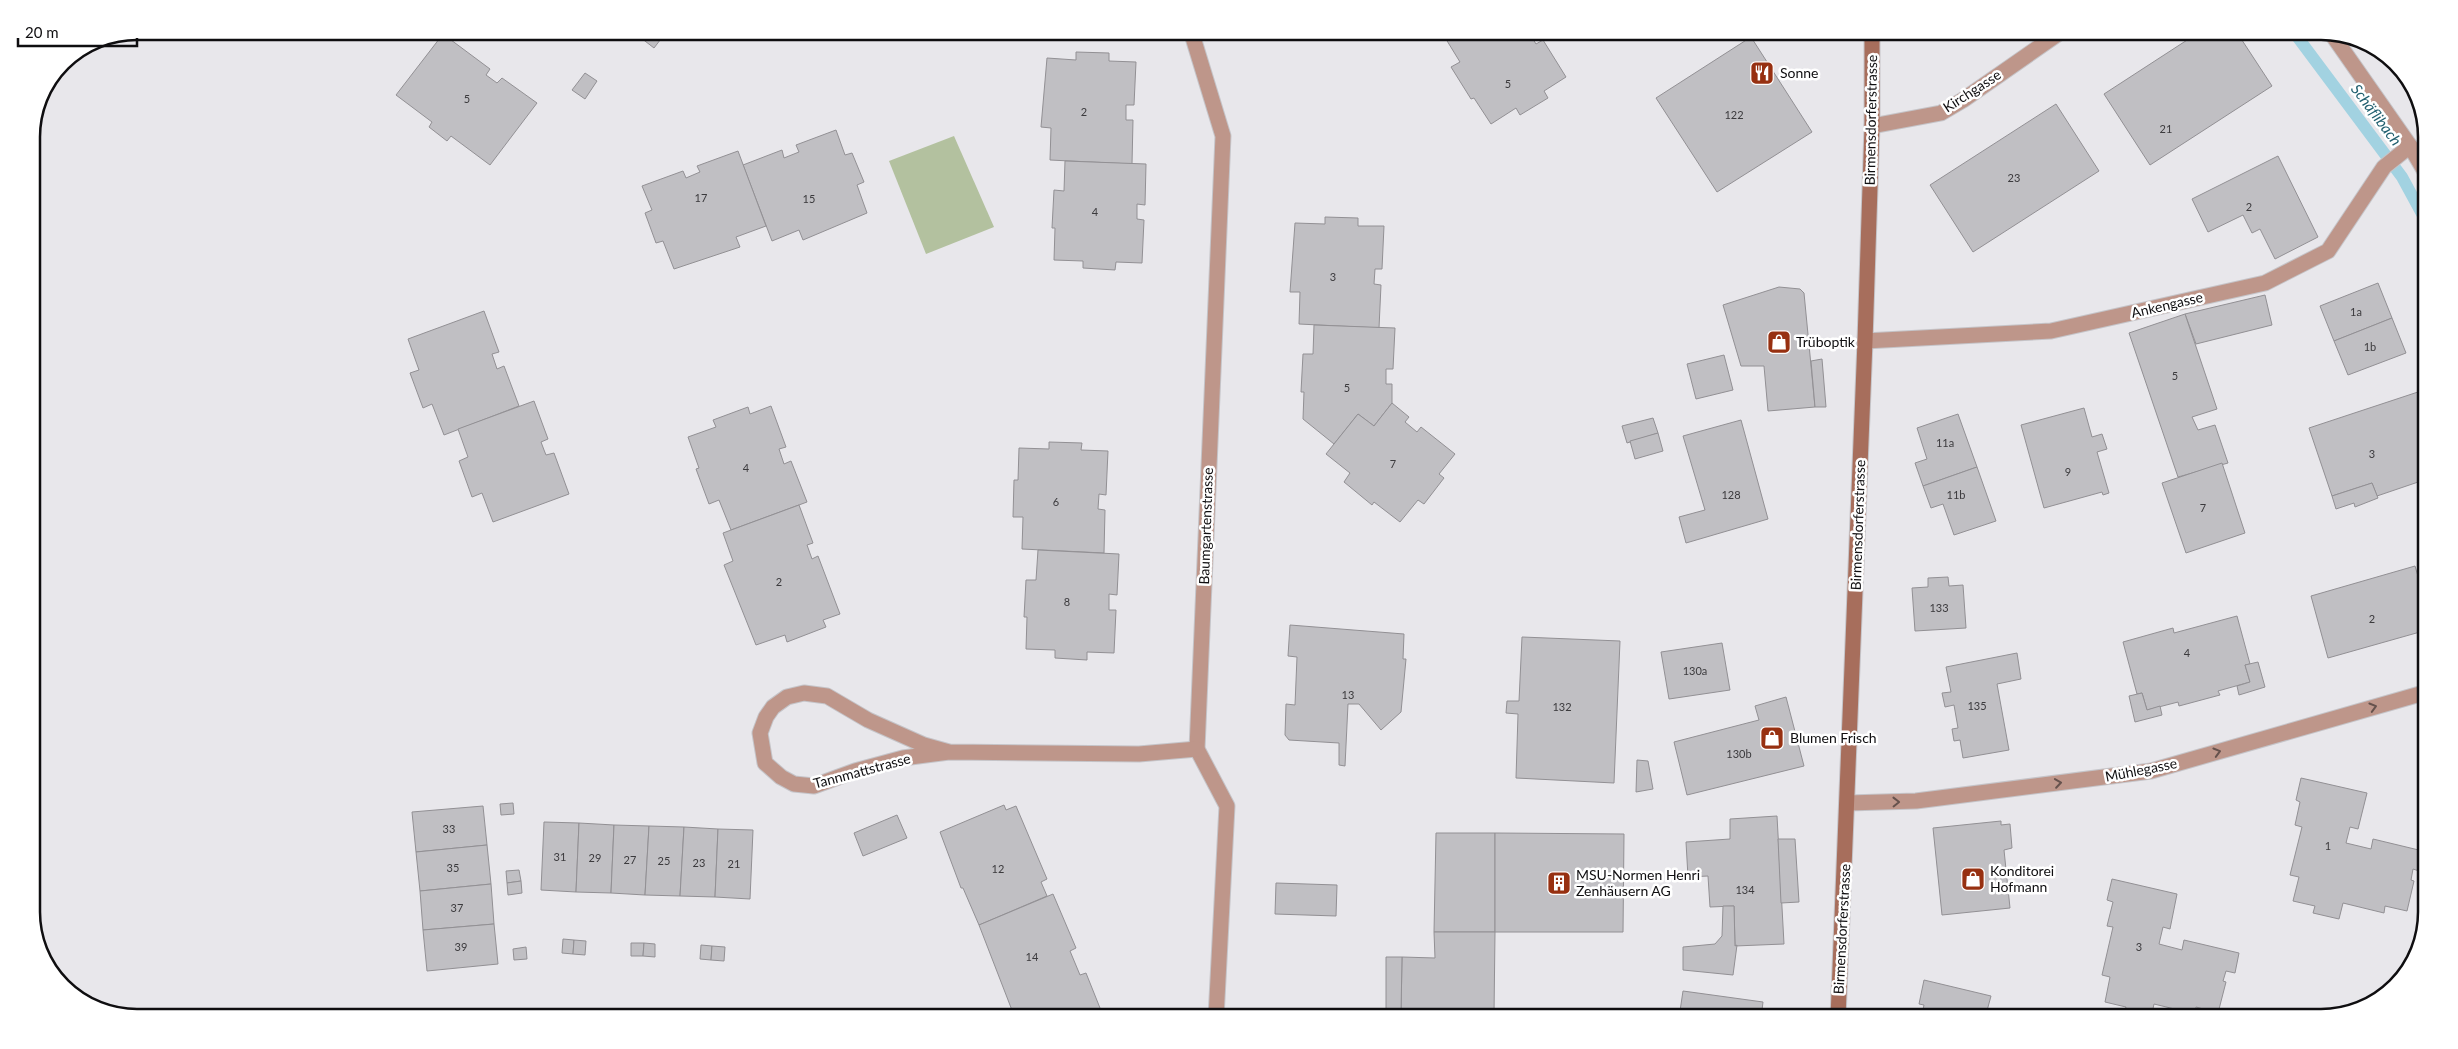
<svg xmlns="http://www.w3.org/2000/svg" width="2458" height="1049" viewBox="0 0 2458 1049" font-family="Lato,sans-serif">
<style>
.green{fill:#b3c19f}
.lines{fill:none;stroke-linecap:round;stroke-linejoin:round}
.stream{stroke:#a2d2e1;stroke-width:12}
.building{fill:#c0bfc3;stroke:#929094}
.minor-casing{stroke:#c5c4c8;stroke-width:17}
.secondary-casing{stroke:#c5c4c8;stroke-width:17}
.minor{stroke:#be968a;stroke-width:15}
.secondary{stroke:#a76e5c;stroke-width:15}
.oneway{stroke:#66524d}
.labels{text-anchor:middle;stroke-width:5;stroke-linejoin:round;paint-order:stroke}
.number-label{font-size:11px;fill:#3b3a3d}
.poi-label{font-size:14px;fill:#0f0e10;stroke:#fff;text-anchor:start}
.street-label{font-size:14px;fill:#0f0e10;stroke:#fff}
.water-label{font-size:15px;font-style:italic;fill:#226070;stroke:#fff}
.rim{fill:none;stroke:#0f0e10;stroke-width:2.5}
</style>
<rect width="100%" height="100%" fill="#e8e7eb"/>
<path class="green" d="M 954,136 L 994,227 L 926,254 L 889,161 Z"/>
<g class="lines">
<path class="stream" d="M 2293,31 L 2402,177 L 2427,223"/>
</g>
<g class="building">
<path d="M 632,31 L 667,31 L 654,48 Z"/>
<path d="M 1441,31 L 1528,31 L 1536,44 L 1543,40 L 1566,77 L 1544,91 L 1548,98 L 1520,115 L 1516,108 L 1491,124 L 1474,98 L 1471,99 L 1451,67 L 1460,62 Z"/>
<path d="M 2201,31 L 2236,31 L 2272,86 L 2150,165 L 2104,94 Z"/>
<path d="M 443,34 L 490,69 L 486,75 L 497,83 L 502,78 L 537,103 L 490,165 L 451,136 L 447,141 L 429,127 L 432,122 L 396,95 Z"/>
<path d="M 1751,37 L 1812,132 L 1717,192 L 1656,98 Z"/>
<path d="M 1076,52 L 1109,53 L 1109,61 L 1136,62 L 1134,105 L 1126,105 L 1126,120 L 1133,120 L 1132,164 L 1050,160 L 1051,128 L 1041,127 L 1047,58 L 1076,60 Z"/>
<path d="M 585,73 L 597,81 L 585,99 L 572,90 Z"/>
<path d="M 2056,104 L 2099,171 L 1973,252 L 1930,185 Z"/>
<path d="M 836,130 L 845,155 L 852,153 L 864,182 L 857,185 L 867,213 L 803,240 L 799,230 L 772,241 L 743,165 L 782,150 L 784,158 L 799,152 L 796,145 Z"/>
<path d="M 738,151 L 766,226 L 736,237 L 740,247 L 674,269 L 663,241 L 656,243 L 645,213 L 652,210 L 642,186 L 683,171 L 686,178 L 700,172 L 697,166 Z"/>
<path d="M 2278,156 L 2318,237 L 2275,259 L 2260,229 L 2252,233 L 2243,215 L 2208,232 L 2192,199 Z"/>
<path d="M 1065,161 L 1146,164 L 1145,205 L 1137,204 L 1137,219 L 1144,220 L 1142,263 L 1116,262 L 1115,270 L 1083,268 L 1083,261 L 1054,260 L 1055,228 L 1052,228 L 1054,190 L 1064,191 Z"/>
<path d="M 1325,217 L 1358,218 L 1358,226 L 1384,226 L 1382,269 L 1375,269 L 1374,284 L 1381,285 L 1379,328 L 1299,324 L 1300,292 L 1290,292 L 1295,223 L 1325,224 Z"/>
<path d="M 2378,283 L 2392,318 L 2334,341 L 2320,306 Z"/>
<path d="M 1779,287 L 1800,289 L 1804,293 L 1815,407 L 1768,411 L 1764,366 L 1741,366 L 1723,305 Z"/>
<path d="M 2265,295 L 2272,325 L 2196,344 L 2185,314 Z"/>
<path d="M 484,311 L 499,352 L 492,354 L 497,369 L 504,366 L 519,406 L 444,435 L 432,404 L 423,408 L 410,373 L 419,370 L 408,339 Z"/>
<path d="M 2185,314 L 2217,409 L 2192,417 L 2198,430 L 2215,425 L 2228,463 L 2178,477 L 2129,333 Z"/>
<path d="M 2392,318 L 2406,353 L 2348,375 L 2334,341 Z"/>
<path d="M 1314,325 L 1395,328 L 1393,369 L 1386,369 L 1386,384 L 1392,384 L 1392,403 L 1374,426 L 1358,414 L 1334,444 L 1303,419 L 1304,392 L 1301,392 L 1303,354 L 1313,354 Z"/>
<path d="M 1724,355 L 1733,390 L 1696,399 L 1687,364 Z"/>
<path d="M 1822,359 L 1826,407 L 1815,407 L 1811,361 Z"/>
<path d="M 2427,389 L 2427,479 L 2377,496 L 2372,483 L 2332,496 L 2309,428 Z"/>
<path d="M 534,401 L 548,439 L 541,442 L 544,450 L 546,455 L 554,453 L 569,494 L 493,522 L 482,493 L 472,497 L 459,461 L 468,457 L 458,429 Z"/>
<path d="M 1392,403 L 1409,417 L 1405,422 L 1417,432 L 1421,427 L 1455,454 L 1439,474 L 1444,478 L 1424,504 L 1418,500 L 1400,522 L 1374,502 L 1372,505 L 1344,482 L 1350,473 L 1326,454 L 1358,414 L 1374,426 Z"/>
<path d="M 771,406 L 786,447 L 779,449 L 784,464 L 791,461 L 807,502 L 731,530 L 719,500 L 709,504 L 696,469 L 699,468 L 688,437 L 716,427 L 713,420 L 748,407 L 750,414 Z"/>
<path d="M 2084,408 L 2092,437 L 2102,434 L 2107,449 L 2097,452 L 2109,493 L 2103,495 L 2102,492 L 2044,508 L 2021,425 Z"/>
<path d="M 1958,414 L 1977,467 L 1923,486 L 1915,463 L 1927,459 L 1917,428 Z"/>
<path d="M 1653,418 L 1658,433 L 1627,443 L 1622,426 Z"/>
<path d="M 1741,420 L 1768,519 L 1686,543 L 1679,517 L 1705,510 L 1683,436 Z"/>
<path d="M 1658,433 L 1663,451 L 1635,459 L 1630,441 Z"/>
<path d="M 1049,442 L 1082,443 L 1081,450 L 1108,451 L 1106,495 L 1099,494 L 1098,509 L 1105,510 L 1104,553 L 1022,549 L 1023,517 L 1013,517 L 1014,480 L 1018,480 L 1019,448 L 1049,449 Z"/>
<path d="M 2222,463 L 2245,533 L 2186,553 L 2162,483 Z"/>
<path d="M 1977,467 L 1996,521 L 1954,535 L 1943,504 L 1931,508 L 1923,486 Z"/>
<path d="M 2372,483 L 2378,498 L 2355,507 L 2354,503 L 2336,509 L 2332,496 Z"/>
<path d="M 799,505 L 813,543 L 807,545 L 812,559 L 818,556 L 840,614 L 823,620 L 826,627 L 787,642 L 785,635 L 756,645 L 724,565 L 733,561 L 723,533 Z"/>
<path d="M 1038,550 L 1119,554 L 1117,595 L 1109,594 L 1109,610 L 1116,610 L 1114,653 L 1087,652 L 1087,660 L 1055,658 L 1055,650 L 1026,649 L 1027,617 L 1024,617 L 1026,580 L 1036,580 Z"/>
<path d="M 2415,566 L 2427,607 L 2427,630 L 2328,658 L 2311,596 Z"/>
<path d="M 1948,577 L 1949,586 L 1963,585 L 1966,628 L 1915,631 L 1912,588 L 1928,587 L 1928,578 Z"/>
<path d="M 2237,616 L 2250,664 L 2245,665 L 2250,682 L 2218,691 L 2220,695 L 2179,706 L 2178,702 L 2147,710 L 2142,693 L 2137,694 L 2123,642 L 2173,628 L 2174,633 Z"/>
<path d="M 1290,625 L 1404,634 L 1403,659 L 1406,659 L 1401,712 L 1381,730 L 1359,704 L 1348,704 L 1345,766 L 1339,765 L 1339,743 L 1289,740 L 1285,735 L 1286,704 L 1295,705 L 1297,657 L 1288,656 Z"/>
<path d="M 1522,637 L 1620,641 L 1614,783 L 1516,778 L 1518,714 L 1506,713 L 1507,701 L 1519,701 Z"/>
<path d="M 1722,643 L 1730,690 L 1669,699 L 1661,652 Z"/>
<path d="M 2017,653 L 2021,679 L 1997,684 L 2009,750 L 1963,758 L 1960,740 L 1954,741 L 1952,729 L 1958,728 L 1954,705 L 1945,707 L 1942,693 L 1951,692 L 1946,667 Z"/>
<path d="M 2258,662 L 2265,687 L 2239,695 L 2237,686 L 2250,682 L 2245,665 Z"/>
<path d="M 2142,693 L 2147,710 L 2160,706 L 2162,715 L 2135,722 L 2129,696 Z"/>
<path d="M 1786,697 L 1804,766 L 1687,795 L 1674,742 L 1759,720 L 1755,706 Z"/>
<path d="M 1637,760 L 1648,761 L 1653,789 L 1636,792 Z"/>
<path d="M 2301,778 L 2367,793 L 2358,829 L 2350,827 L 2346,843 L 2371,849 L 2373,839 L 2427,852 L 2422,872 L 2413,869 L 2411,880 L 2414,881 L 2407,911 L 2385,906 L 2384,913 L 2343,903 L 2339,919 L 2313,913 L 2315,906 L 2293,901 L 2299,877 L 2290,875 L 2302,827 L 2295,825 L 2300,802 L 2296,800 Z"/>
<path d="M 513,803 L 514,814 L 501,815 L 500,804 Z"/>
<path d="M 1004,805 L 1006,810 L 1016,806 L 1047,879 L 1041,882 L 1047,896 L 979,925 L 963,888 L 961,888 L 940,832 Z"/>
<path d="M 483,806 L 487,845 L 416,852 L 412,812 Z"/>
<path d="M 897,815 L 907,838 L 863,856 L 854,833 Z"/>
<path d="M 1777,816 L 1784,944 L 1735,946 L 1734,906 L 1710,907 L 1708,876 L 1688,877 L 1686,842 L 1730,839 L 1730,819 Z"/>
<path d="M 2001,821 L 2001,825 L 2010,824 L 2012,848 L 2004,850 L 2010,908 L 1942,915 L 1933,828 Z"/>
<path d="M 544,822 L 579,823 L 576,892 L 541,890 Z"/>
<path d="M 579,823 L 614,825 L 611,893 L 576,892 Z"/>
<path d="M 614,825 L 649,826 L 645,895 L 611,893 Z"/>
<path d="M 649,826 L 684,827 L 680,896 L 645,895 Z"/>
<path d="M 684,827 L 718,829 L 715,897 L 680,896 Z"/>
<path d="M 718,829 L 753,830 L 750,899 L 715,897 Z"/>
<path d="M 1436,833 L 1495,833 L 1495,932 L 1434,932 Z"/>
<path d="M 1495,833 L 1624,834 L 1623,932 L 1495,932 Z"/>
<path d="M 1778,839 L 1795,839 L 1799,902 L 1781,903 Z"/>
<path d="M 487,845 L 491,884 L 420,891 L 416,852 Z"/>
<path d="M 519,870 L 521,881 L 507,883 L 506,871 Z"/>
<path d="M 2112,879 L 2177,894 L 2170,929 L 2163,927 L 2159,944 L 2182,950 L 2184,940 L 2239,953 L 2235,973 L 2226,971 L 2223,981 L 2226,982 L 2218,1013 L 2196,1007 L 2195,1014 L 2154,1004 L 2151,1018 L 2138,1018 L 2124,1014 L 2126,1007 L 2105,1002 L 2110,977 L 2102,975 L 2113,927 L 2107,926 L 2113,902 L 2107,900 Z"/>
<path d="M 521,881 L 522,893 L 508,895 L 507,883 Z"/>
<path d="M 1276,883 L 1337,885 L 1336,916 L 1275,914 Z"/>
<path d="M 491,884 L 494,924 L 423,930 L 420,891 Z"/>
<path d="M 1053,894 L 1076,948 L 1070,951 L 1080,975 L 1086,973 L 1104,1018 L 1015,1018 L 979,925 Z"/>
<path d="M 1723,906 L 1734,906 L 1735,946 L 1737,945 L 1733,975 L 1683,970 L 1683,947 L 1715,944 L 1722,936 Z"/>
<path d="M 494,924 L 498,964 L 427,971 L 423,930 Z"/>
<path d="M 1434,932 L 1495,932 L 1494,1015 L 1401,1014 L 1402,957 L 1435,958 Z"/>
<path d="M 563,939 L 574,940 L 573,954 L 562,953 Z"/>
<path d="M 574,940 L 586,941 L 585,955 L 573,954 Z"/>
<path d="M 631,943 L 644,943 L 643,956 L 631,956 Z"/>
<path d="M 644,943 L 655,944 L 655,957 L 643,956 Z"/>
<path d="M 701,945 L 712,946 L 711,960 L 700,959 Z"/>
<path d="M 712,946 L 725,947 L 724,961 L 711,960 Z"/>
<path d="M 526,947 L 527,959 L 514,960 L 513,949 Z"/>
<path d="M 1386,957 L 1402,957 L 1401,1014 L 1386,1014 Z"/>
<path d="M 1924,980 L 1991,996 L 1985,1018 L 1921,1018 L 1924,1005 L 1919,1004 Z"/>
<path d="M 1683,991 L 1763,1002 L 1761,1018 L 1699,1018 L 1700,1014 L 1680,1011 Z"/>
<path d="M 1642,1013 L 1672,1014 L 1671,1018 L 1642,1018 Z"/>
</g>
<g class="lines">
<g class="minor-casing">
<g id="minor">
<path d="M 1191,31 L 1223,136 L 1197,749 L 1227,806 L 1216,1018"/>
<path d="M 2331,33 L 2410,146 L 2427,175"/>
<path d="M 1872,126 L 1941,113 L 1963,100 L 2062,31"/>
<path d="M 1865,341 L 2051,331 L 2265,283 L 2328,251 L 2384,167 L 2410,146"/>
<path d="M 949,752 L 924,745 L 868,720 L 827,696 L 804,693 L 787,697 L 773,707 L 766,717 L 760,733 L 765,763 L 781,777 L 794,784 L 814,786 L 855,771 L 903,758 L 949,752 L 1139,754 L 1197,749"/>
<path d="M 1848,803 L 1916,801 L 2151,771 L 2427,692"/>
</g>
</g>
<g class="secondary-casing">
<path id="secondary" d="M 1838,1018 L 1865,341 L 1872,126 L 1872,31"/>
</g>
<use href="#minor" class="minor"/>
<use href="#secondary" class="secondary"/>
</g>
<defs><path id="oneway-chevron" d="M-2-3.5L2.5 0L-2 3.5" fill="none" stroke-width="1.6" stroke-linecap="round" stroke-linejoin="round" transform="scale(1.25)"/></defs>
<g class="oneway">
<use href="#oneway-chevron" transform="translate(2373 707) rotate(-16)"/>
<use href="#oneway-chevron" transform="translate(2217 752) rotate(-16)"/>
<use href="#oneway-chevron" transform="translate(2058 783) rotate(-8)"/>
<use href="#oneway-chevron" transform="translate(1896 802) rotate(-1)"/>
</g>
<defs>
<g id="restaurant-square" transform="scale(1.25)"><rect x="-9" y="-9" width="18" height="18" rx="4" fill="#973011" stroke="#fff"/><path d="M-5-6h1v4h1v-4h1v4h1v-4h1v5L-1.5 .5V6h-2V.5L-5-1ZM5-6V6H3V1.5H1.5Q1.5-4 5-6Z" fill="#fff"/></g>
<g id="shop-square" transform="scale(1.25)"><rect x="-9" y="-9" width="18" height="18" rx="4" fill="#973011" stroke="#fff"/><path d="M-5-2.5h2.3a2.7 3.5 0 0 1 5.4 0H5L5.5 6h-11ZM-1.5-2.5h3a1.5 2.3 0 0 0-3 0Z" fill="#fff"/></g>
<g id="building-square" transform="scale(1.25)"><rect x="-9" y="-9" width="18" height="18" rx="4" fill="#973011" stroke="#fff"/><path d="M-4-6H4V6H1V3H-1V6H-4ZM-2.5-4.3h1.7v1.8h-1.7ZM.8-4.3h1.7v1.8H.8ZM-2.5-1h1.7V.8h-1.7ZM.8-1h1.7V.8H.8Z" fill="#fff"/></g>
</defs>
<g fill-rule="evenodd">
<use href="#restaurant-square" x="1762" y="73"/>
<use href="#shop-square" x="1779" y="342"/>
<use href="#shop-square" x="1772" y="738"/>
<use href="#shop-square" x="1973" y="879"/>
<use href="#building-square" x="1559" y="883"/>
</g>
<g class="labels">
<g class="number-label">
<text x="1508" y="88">5</text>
<text x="467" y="103">5</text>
<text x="1084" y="116">2</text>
<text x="1734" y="119">122</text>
<text x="2166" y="133">21</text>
<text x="2014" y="182">23</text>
<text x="701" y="202">17</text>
<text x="809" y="203">15</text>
<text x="2249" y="211">2</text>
<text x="1095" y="216">4</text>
<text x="1333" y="281">3</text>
<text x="2356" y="316">1a</text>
<text x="2370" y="351">1b</text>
<text x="2175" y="380">5</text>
<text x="1347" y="392">5</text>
<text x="1945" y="447">11a</text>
<text x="2372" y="458">3</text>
<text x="1393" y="468">7</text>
<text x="746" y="472">4</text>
<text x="2068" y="476">9</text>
<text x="1731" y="499">128</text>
<text x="1956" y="499">11b</text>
<text x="1056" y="506">6</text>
<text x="2203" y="512">7</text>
<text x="779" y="586">2</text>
<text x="1067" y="606">8</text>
<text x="1939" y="612">133</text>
<text x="2372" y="623">2</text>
<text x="2187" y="657">4</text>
<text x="1695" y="675">130a</text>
<text x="1348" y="699">13</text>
<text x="1977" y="710">135</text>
<text x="1562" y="711">132</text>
<text x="1739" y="758">130b</text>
<text x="449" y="833">33</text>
<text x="2328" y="850">1</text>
<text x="560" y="861">31</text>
<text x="595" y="862">29</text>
<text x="630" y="864">27</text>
<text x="664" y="865">25</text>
<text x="699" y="867">23</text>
<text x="734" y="868">21</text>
<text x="453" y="872">35</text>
<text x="998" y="873">12</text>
<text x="1745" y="894">134</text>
<text x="457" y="912">37</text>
<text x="461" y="951">39</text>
<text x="2139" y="951">3</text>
<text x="1032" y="961">14</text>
</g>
<g class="poi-label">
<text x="1780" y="78">Sonne</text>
<text x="1796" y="347">Trüboptik</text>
<text x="1790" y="743">Blumen Frisch</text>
<text x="1990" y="876">Konditorei<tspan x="1990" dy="16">Hofmann</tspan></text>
<text x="1576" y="880">MSU-Normen Henri<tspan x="1576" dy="16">Zenhäusern AG</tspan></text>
</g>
<g class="street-label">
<text transform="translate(1972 91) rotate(-33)" y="5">Kirchgasse</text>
<text transform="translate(1871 120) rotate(-89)" y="5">Birmensdorferstrasse</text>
<text transform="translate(2167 305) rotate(-13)" y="5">Ankengasse</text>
<text transform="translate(1858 525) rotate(-88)" y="5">Birmensdorferstrasse</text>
<text transform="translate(1206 526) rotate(-88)" y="5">Baumgartenstrasse</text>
<text transform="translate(2141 770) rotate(-11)" y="5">Mühlegasse</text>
<text transform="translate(862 771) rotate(-15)" y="5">Tannmattstrasse</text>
<text transform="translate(1842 929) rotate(-87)" y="5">Birmensdorferstrasse</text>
</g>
<g class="water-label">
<text transform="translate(2376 115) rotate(53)" y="5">Schäflibach</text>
</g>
</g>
<path d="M0 0H2458V1049H0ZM137 40H2321A97 97 0 0 1 2418 137V912A97 97 0 0 1 2321 1009H137A97 97 0 0 1 40 912V137A97 97 0 0 1 137 40Z" fill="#fff" fill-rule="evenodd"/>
<path class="rim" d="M137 40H2321A97 97 0 0 1 2418 137V912A97 97 0 0 1 2321 1009H137A97 97 0 0 1 40 912V137A97 97 0 0 1 137 40Z"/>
<path d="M18 38v8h119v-8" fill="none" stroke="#0f0e10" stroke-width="2.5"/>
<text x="25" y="38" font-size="15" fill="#0f0e10" stroke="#ffffff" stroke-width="4" paint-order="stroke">20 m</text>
</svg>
